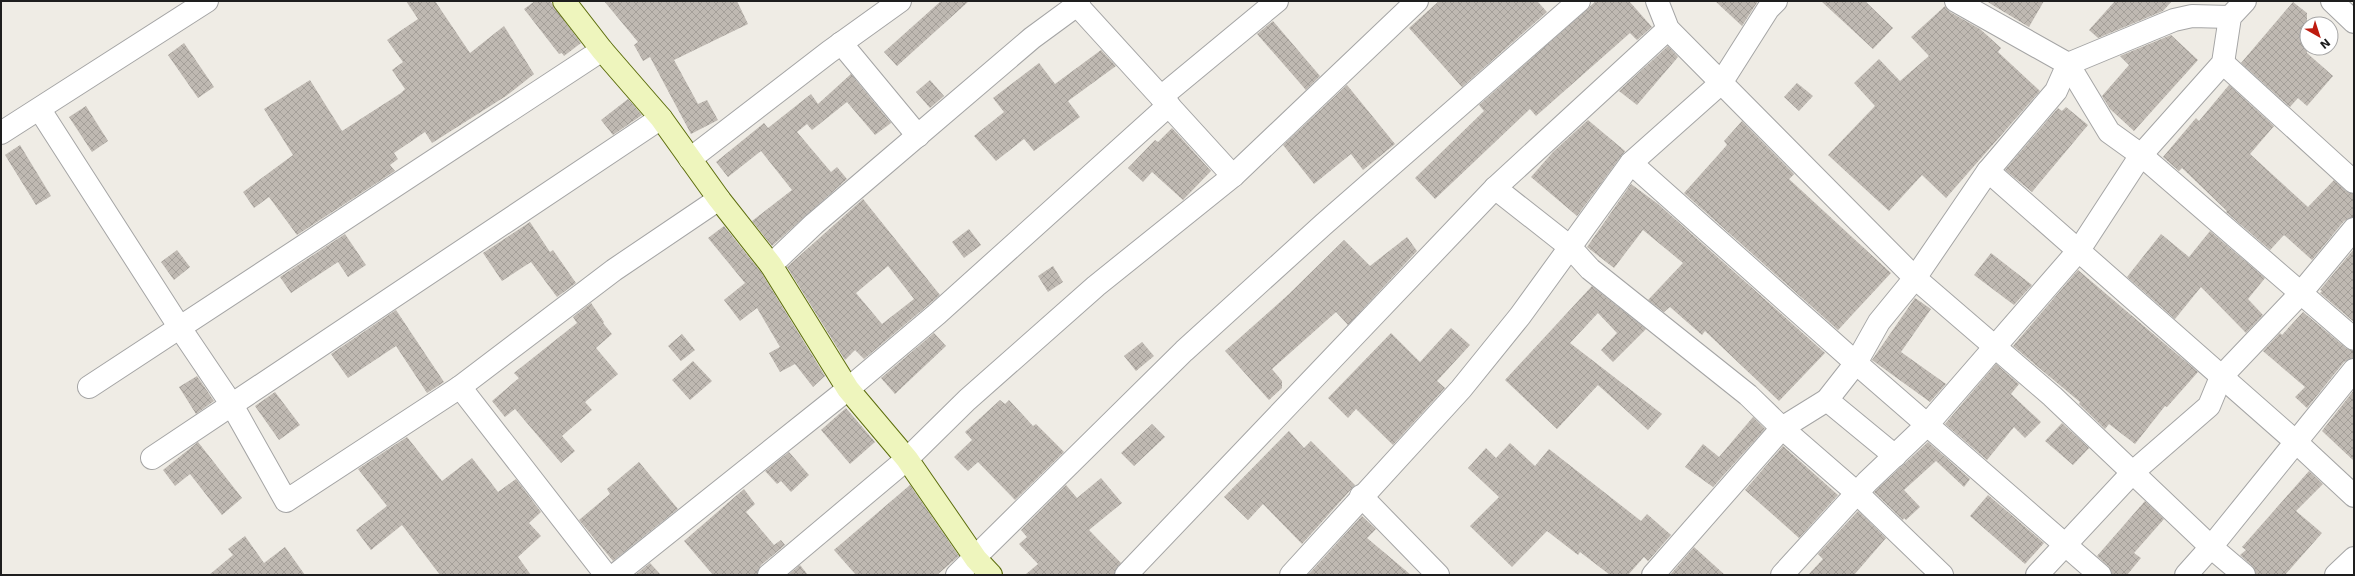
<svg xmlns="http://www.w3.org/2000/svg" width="2355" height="576" viewBox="0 0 2355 576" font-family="'DejaVu Sans',sans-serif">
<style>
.building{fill:url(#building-cross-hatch);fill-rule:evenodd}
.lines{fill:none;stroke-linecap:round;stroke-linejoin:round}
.street-casing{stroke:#a5a5a5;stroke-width:24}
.secondary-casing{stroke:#5d6e0d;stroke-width:24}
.street{stroke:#fff;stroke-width:22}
.secondary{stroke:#eef5bd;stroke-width:22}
</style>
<defs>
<pattern id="building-cross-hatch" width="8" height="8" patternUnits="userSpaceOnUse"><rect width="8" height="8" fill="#bfb9b2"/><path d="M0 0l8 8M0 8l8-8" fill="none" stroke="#a49f99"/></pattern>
</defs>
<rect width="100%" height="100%" fill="#efece5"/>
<g class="building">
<path d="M 406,1 L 435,1 L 470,53 L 504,26 L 534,74 L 506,96 L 432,143 L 425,132 L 394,153 L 398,159 L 390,165 L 395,171 L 297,235 L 269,197 L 254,208 L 243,192 L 293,155 L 264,109 L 310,80 L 342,131 L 401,93 L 405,89 L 392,70 L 403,62 L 387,40 L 418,19 Z"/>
<path d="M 535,1 L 550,1 L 581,43 L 564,56 L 562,53 L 559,54 L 524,9 Z"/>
<path d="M 604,1 L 737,1 L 748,24 L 674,60 L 698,104 L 707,100 L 718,120 L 691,134 L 650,57 L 643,61 L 634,45 L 638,42 Z"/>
<path d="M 941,1 L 969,1 L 897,66 L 884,52 Z"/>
<path d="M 1439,1 L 1537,1 L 1547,12 L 1462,87 L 1409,28 Z"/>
<path d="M 1596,1 L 1629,1 L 1652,27 L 1637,40 L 1630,33 L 1536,116 L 1530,109 L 1435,199 L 1415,178 L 1484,111 L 1479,105 Z"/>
<path d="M 1715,1 L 1758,1 L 1742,26 Z"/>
<path d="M 1821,1 L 1865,1 L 1893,28 L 1873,49 Z"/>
<path d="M 1986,1 L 2044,1 L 2029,27 Z"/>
<path d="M 2115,1 L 2172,1 L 2163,11 L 2098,38 L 2089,30 Z"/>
<path d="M 2293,2 L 2307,13 L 2307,53 L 2333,76 L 2307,106 L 2298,98 L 2290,107 L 2241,63 Z"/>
<path d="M 1945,6 L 1950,12 L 1980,29 L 2001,48 L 1998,52 L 2040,91 L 1946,198 L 1922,175 L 1889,211 L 1828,155 L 1875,106 L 1854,83 L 1879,59 L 1900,81 L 1929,56 L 1911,37 Z"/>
<path d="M 1273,21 L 1320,76 L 1306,90 L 1257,34 Z"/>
<path d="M 2171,35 L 2198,60 L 2134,131 L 2110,109 L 2102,96 L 2129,65 L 2120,56 Z"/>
<path d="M 184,43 L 214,87 L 198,98 L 168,55 Z"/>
<path d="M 1668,46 L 1678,57 L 1637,105 L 1619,91 Z"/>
<path d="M 1101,50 L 1116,66 L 1068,101 L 1080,117 L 1034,151 L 1024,139 L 996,161 L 974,136 L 1004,112 L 993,98 L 1039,63 L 1055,84 Z"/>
<path d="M 851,74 L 891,123 L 875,135 L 847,102 L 812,130 L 807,124 L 797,132 L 831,172 L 837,167 L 847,179 L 772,246 L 752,221 L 792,190 L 761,151 L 728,177 L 716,162 L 764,123 L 768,128 L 811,94 L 818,104 Z"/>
<path d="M 930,80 L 944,96 L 930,108 L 916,92 Z"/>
<path d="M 1797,83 L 1813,96 L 1799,111 L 1784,97 Z"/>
<path d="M 1347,85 L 1395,144 L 1363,170 L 1351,154 L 1314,184 L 1283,145 Z"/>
<path d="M 2229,85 L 2274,126 L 2250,154 L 2308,207 L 2334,180 L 2346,191 L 2354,194 L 2354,217 L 2344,221 L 2312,260 L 2284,235 L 2270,250 L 2226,212 L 2227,211 L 2182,168 L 2179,171 L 2163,157 L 2196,118 L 2199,121 Z"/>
<path d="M 628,99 L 642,115 L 613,135 L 601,120 Z"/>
<path d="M 86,106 L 108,141 L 92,152 L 69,117 Z"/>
<path d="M 2066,107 L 2088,125 L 2032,192 L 2005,170 L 2058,108 L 2062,111 Z"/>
<path d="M 1588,120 L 1625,151 L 1577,216 L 1531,177 L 1553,152 Z"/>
<path d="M 1742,121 L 1794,174 L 1789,179 L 1891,273 L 1838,330 L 1684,193 L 1727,145 L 1724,141 Z"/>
<path d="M 1172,128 L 1211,171 L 1183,200 L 1152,172 L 1143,182 L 1128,168 L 1155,140 L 1158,142 Z"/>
<path d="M 20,145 L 51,196 L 36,205 L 5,155 Z"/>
<path d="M 1631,184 L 1658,204 L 1825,353 L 1779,401 L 1705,331 L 1702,335 L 1670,307 L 1664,312 L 1648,300 L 1683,263 L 1643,230 L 1614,268 L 1587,247 Z"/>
<path d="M 863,199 L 940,295 L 864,359 L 855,350 L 845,360 L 787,267 ZM 888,266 L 914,299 L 882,324 L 856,293 Z"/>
<path d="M 530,222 L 550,252 L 553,250 L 576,283 L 557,297 L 531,262 L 502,281 L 483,253 Z"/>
<path d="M 724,226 L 761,272 L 825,376 L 813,387 L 795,364 L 780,372 L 769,353 L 780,347 L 757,308 L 740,321 L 724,300 L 745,283 L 708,238 Z"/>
<path d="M 969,229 L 981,245 L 964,258 L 952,242 Z"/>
<path d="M 2210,231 L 2265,278 L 2248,299 L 2263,315 L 2246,333 L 2201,287 L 2175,319 L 2127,277 L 2161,234 L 2189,257 Z"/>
<path d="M 345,234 L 366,265 L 348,277 L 338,262 L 291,293 L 280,277 Z"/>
<path d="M 1407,237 L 1417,251 L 1348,325 L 1336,312 L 1272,369 L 1282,381 L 1282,388 L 1269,400 L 1225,351 L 1289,294 L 1344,240 L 1370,266 Z"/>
<path d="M 2354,249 L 2354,322 L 2320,293 L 2322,291 L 2320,290 Z"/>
<path d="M 177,250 L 190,267 L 174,280 L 161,262 Z"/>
<path d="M 1991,253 L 2032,285 L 2014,305 L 1974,275 Z"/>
<path d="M 1053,266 L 1063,282 L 1048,292 L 1038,276 Z"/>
<path d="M 2078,270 L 2198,372 L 2167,407 L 2165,406 L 2135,444 L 2109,424 L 2105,429 L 2079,404 L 2080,402 L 2013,346 Z"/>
<path d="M 1592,286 L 1646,329 L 1613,362 L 1601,350 L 1617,333 L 1598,313 L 1570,343 L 1662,414 L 1648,430 L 1598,385 L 1557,429 L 1505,380 Z"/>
<path d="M 1915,298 L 1931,309 L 1901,352 L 1946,384 L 1930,402 L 1872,360 Z"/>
<path d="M 591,303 L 604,322 L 603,323 L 612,334 L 596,348 L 618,374 L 585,402 L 592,410 L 562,436 L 575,451 L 561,463 L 515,409 L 505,417 L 492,401 L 519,378 L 514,373 L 577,323 L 573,317 Z"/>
<path d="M 396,310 L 444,382 L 427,393 L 396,346 L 348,378 L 331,354 Z"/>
<path d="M 2303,312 L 2346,348 L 2354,351 L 2354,358 L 2344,362 L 2307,408 L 2295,397 L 2305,387 L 2263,351 L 2280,333 L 2282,335 Z"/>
<path d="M 1451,328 L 1470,345 L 1437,381 L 1445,388 L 1393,445 L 1356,409 L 1348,418 L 1328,398 L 1391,333 L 1420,362 Z"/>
<path d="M 934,333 L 946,346 L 895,394 L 881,378 Z"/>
<path d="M 682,334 L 695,350 L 681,361 L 668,346 Z"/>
<path d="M 1142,342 L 1154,356 L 1136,371 L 1124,356 Z"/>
<path d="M 693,361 L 712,381 L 690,400 L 672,380 Z"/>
<path d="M 1996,364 L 2019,384 L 2011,394 L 2041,422 L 2025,438 L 2014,427 L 1987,460 L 1945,424 Z"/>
<path d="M 197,376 L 214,401 L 196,414 L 179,387 Z"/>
<path d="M 2354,390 L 2354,461 L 2322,431 Z"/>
<path d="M 275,392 L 300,425 L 279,440 L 255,406 Z"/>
<path d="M 1000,400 L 1005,404 L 1009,400 L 1033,426 L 1036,424 L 1064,452 L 1015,500 L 978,462 L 968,471 L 954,457 L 972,440 L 965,432 Z"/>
<path d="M 846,408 L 875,442 L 850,464 L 821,430 Z"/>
<path d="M 1753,417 L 1765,429 L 1713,487 L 1685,467 L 1703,444 L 1719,457 Z"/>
<path d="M 2062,423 L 2089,448 L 2073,465 L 2045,441 Z"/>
<path d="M 1152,424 L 1165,437 L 1134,466 L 1121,453 Z"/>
<path d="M 1289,431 L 1304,448 L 1311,441 L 1355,485 L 1302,544 L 1263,504 L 1248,520 L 1224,497 Z"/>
<path d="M 407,437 L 442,481 L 472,458 L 498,492 L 516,479 L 541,512 L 529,523 L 541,536 L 518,557 L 531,575 L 440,575 L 402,525 L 371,550 L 356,530 L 387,506 L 358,469 Z"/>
<path d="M 198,442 L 242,498 L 222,515 L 190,474 L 175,486 L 163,470 Z"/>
<path d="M 1928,442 L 1970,479 L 1964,487 L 1936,461 L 1904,490 L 1920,507 L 1906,520 L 1904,518 L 1903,520 L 1874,492 Z"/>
<path d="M 1510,443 L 1535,466 L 1549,449 L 1641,521 L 1647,514 L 1671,535 L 1648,561 L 1644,557 L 1628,575 L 1610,575 L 1580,552 L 1578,555 L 1547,531 L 1512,567 L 1470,526 L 1499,497 L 1468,468 L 1486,448 L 1496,458 Z"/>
<path d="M 1783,446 L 1838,495 L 1799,538 L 1745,490 Z"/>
<path d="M 789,452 L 809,475 L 791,492 L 781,481 L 777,484 L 765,471 Z"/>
<path d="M 639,462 L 678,509 L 613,561 L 579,520 L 610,494 L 607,489 Z"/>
<path d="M 2309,471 L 2323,484 L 2296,511 L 2322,533 L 2285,575 L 2256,575 L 2252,566 L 2240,555 L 2246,550 L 2242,547 Z"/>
<path d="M 1101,478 L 1122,503 L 1089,530 L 1121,563 L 1114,575 L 1025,575 L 1038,564 L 1019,544 L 1027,537 L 1021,530 L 1066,485 L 1077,498 Z"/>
<path d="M 910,485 L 959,556 L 937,575 L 856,575 L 834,550 Z"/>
<path d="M 744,489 L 755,504 L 746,512 L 774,545 L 781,540 L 785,545 L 761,565 L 757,575 L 713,575 L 684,541 Z"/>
<path d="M 1988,495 L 2044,543 L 2025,564 L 1970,516 Z"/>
<path d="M 2145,501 L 2164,519 L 2134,553 L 2141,558 L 2127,575 L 2112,575 L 2108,566 L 2097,556 Z"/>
<path d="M 1858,511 L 1886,538 L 1854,575 L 1808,575 L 1823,559 L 1818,554 Z"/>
<path d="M 1362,516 L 1376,529 L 1367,538 L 1411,575 L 1308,575 Z"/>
<path d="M 245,536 L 264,563 L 285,547 L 305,575 L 209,575 L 233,555 L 228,549 Z"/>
<path d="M 1694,547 L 1725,575 L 1670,575 Z"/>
<path d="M 650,563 L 661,575 L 635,575 Z"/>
<path d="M 800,565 L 808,575 L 788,575 Z"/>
</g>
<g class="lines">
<g class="street-casing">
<g id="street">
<path d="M 1657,1 L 1668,29 L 1915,278 L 2052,396 L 2211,547 L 2244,575"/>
<path d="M 1956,1 L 2068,64 L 2109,132 L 2141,155 L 2354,339"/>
<path d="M 2332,1 L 2354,22"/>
<path d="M 1077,5 L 1233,176"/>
<path d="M 841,43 L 918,136"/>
<path d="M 2223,63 L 2354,182"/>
<path d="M 1161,97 L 1277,1"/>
<path d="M 40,110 L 180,328 L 232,405 L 286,501 L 460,387 L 614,270 L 719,199"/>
<path d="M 1,133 L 207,1"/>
<path d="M 690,159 L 829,52 L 900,1"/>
<path d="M 1631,163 L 1856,363 L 2100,575"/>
<path d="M 1988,171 L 2296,442 L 2354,496"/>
<path d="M 1495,188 L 1570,247 L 1590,269 L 1748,395 L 1782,428 L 1858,494 L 1942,575"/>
<path d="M 771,265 L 814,224 L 1032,38 L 1077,5 L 1079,1"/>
<path d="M 89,387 L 602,50"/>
<path d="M 460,387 L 606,575"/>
<path d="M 1827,400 L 1895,456"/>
<path d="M 152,458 L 661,118"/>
<path d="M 1361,496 L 1438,575"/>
<path d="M 615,575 L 848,389 L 937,314 L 1169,105"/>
<path d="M 769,575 L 907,459 L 967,400 L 1096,286 L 1233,176 L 1417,1"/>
<path d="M 957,575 L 1184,351 L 1324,224 L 1579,1"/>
<path d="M 1126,575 L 1495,188 L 1668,29"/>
<path d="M 1291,575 L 1461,389 L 1520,316 L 1631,163 L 1721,83 L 1768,9 L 1776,1"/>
<path d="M 1653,575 L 1782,428 L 1827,400 L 1856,363 L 1879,322 L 1915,278 L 1988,171 L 2056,91 L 2068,64 L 2174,20 L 2192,16 L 2230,17"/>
<path d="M 1782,575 L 1867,482 L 1927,425 L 2079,250 L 2141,155 L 2223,63 L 2230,17 L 2245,1"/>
<path d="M 2037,575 L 2133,472 L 2209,406 L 2221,377 L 2300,294 L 2354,229"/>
<path d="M 2186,575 L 2211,547 L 2354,370"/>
<path d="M 2336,575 L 2354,558"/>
</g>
</g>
<g class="secondary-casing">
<path id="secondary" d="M 564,1 L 602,50 L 661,118 L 719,199 L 771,265 L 848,389 L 907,459 L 976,559 L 991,575"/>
</g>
<use href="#street" class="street"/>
<use href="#secondary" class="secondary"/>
</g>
<rect width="2355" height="576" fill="none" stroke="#1e1e1e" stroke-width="4"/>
<g transform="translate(2319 36) rotate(141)"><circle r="19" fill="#ffffff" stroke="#a5a5a5"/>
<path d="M0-3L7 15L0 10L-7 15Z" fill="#be1b0f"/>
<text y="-6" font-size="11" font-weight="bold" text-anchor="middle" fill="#1e1e1e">N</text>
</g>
</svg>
